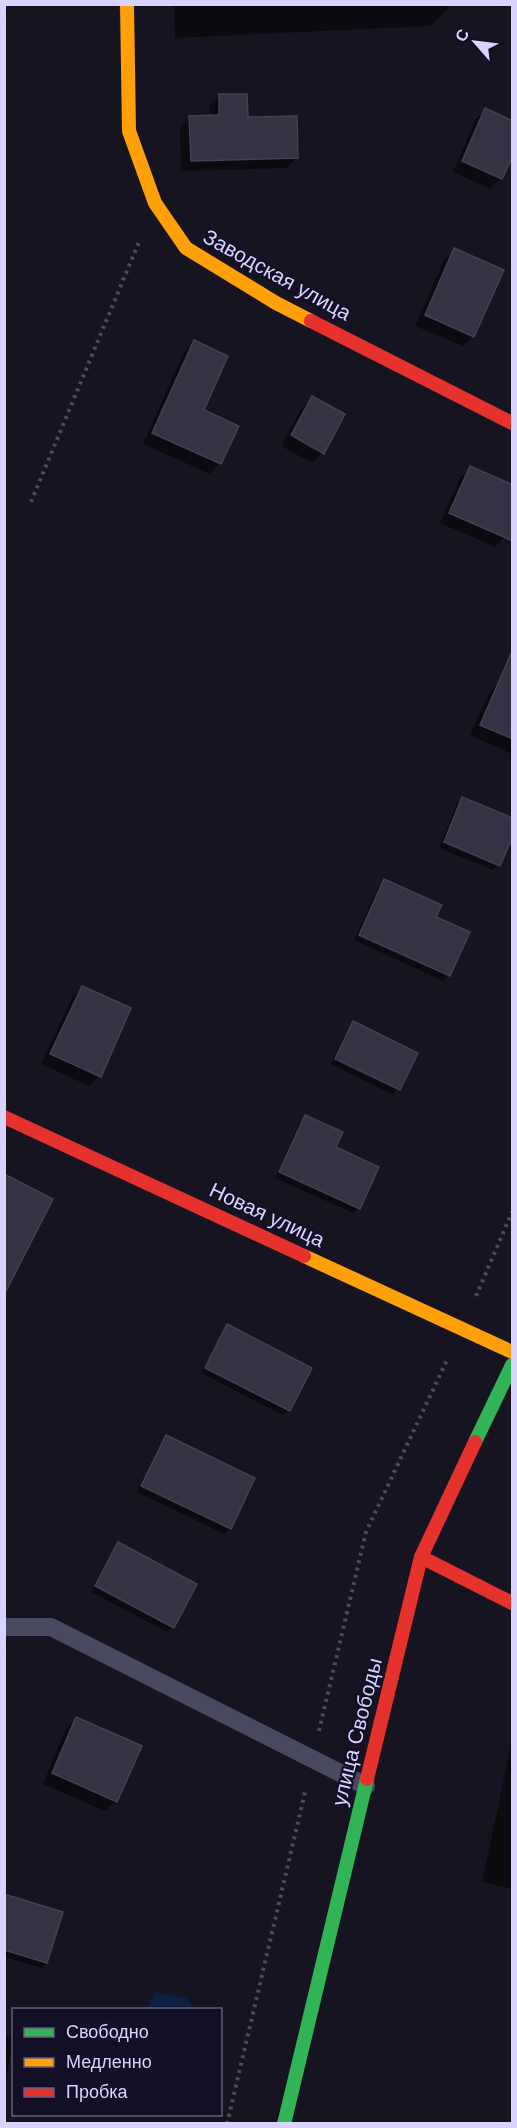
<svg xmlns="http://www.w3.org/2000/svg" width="517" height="2128" viewBox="0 0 517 2128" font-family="'DM Sans',sans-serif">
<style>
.water{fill:#0d2144}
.shadow{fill:#0007}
.building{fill:#343243;stroke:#433f54;stroke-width:1.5}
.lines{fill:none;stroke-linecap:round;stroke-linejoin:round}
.path{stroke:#44505f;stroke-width:4;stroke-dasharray:3 4.5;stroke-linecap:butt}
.lane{stroke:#4a4962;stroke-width:18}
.fast{stroke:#30b455;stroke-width:14}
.slow{stroke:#ff9f0a;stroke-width:14}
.jam{stroke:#e5322d;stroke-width:14}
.labels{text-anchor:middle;stroke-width:4.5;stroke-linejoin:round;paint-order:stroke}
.street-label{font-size:21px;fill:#d9d4ff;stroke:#130f26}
</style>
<rect width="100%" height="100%" fill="#161421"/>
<path class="water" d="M 155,1992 L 186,1998 L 194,2009 L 147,2009 Z"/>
<g class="shadow">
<path d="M 174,4 L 448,4 L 448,9 L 431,26 L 175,38 Z"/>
<path d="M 219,96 L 247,119 L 297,157 L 287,168 L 181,171 L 180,128 L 190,118 L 210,117 L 209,106 Z"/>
<path d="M 485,110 L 512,152 L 500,179 L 490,189 L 453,172 L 475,120 Z"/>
<path d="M 454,250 L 473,336 L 463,346 L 415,326 L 444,260 Z"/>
<path d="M 194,342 L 202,411 L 220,463 L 210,474 L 143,444 L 184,352 Z"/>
<path d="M 312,398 L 322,453 L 312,463 L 281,446 L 302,408 Z"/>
<path d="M 470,468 L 505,537 L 495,547 L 440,523 L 460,478 Z"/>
<path d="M 499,683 L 512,689 L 512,754 L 470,735 L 489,693 Z"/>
<path d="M 462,799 L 498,865 L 493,870 L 439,848 L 457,804 Z"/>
<path d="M 384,881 L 434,918 L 449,975 L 443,981 L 354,940 L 379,886 Z"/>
<path d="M 82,988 L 99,1076 L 89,1086 L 41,1064 L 72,998 Z"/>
<path d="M 353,1023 L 416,1053 L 393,1095 L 331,1064 L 348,1028 Z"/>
<path d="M 305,1117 L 334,1148 L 359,1208 L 353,1213 L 275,1178 L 300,1122 Z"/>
<path d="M 228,1326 L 288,1410 L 283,1415 L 201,1373 Z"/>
<path d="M 166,1437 L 230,1528 L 224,1534 L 137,1492 L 161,1442 Z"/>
<path d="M 118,1544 L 172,1627 L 167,1632 L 91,1592 Z"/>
<path d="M 76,1719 L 116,1801 L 105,1811 L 43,1784 L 66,1729 Z"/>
<path d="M 512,1741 L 512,1889 L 482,1882 Z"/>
<path d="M 4,1896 L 46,1963 L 41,1968 L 4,1957 Z"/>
<path d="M 4,2036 L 14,2038 L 4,2092 Z"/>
</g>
<g class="building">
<path d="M 219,94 L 247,94 L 248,117 L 297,116 L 298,158 L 191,161 L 189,116 L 219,115 Z"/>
<path d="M 485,108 L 513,121 L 513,156 L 502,179 L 462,161 Z"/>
<path d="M 454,248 L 504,270 L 474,337 L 425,315 Z"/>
<path d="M 194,340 L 228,356 L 204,410 L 239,426 L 221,464 L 152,433 Z"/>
<path d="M 312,396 L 345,414 L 324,454 L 291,435 Z"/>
<path d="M 470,466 L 513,485 L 513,541 L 449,513 Z"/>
<path d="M 513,649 L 513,739 L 480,725 Z"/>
<path d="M 462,797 L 513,818 L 513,836 L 500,866 L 444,842 Z"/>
<path d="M 384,879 L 442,905 L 436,917 L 470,932 L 450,976 L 359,935 Z"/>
<path d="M 82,986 L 131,1008 L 101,1077 L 50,1054 Z"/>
<path d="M 353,1021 L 418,1053 L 400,1090 L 335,1059 Z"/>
<path d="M 305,1115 L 343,1132 L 336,1147 L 379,1167 L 360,1209 L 279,1172 Z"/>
<path d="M 4,1174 L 53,1199 L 4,1295 Z"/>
<path d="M 227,1324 L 312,1368 L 290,1411 L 205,1368 Z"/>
<path d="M 166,1435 L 255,1478 L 231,1529 L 141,1486 Z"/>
<path d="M 118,1542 L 197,1584 L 174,1628 L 95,1586 Z"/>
<path d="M 76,1717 L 142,1746 L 117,1802 L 52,1773 Z"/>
<path d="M 4,1894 L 63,1912 L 47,1963 L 4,1950 Z"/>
</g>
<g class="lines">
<g class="path">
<path d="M 31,502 L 139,242"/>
<path d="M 476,1296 L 512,1212"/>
<path d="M 319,1731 L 366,1532 L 447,1360"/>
<path d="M 227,2124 L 306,1788"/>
</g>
<path class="lane" d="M 4,1627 L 51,1627 L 366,1786"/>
<g class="fast">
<path d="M 475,1442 L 512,1365"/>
<path d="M 284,2124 L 367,1779"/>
</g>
<g class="slow">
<path d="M 127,4 L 129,131 L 155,203 L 186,248 L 276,303 L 311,321"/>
<path d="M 304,1256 L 512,1352"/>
</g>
<g class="jam">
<path d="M 311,321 L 512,423"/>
<path d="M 4,1117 L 304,1256"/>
<path d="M 421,1557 L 512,1603"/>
<path d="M 367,1779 L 421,1557 L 475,1442"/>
</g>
</g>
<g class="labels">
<g class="street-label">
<text transform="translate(277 275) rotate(29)" y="7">Заводская улица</text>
<text transform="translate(267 1215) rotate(25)" y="7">Новая улица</text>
<text transform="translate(357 1732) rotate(-76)" y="7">улица Свободы</text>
</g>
</g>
<rect width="517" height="2128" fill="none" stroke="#d9d4ff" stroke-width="12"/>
<rect x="12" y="2008" width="210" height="108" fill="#130f26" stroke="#625e7d" stroke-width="1.5"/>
<rect x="24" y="2028" width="30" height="9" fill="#30b455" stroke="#625e7d" stroke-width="1.5"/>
<text x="66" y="2038" font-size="18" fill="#d9d4ff">Свободно</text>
<rect x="24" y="2058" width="30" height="9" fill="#ff9f0a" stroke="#625e7d" stroke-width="1.5"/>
<text x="66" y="2068" font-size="18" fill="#d9d4ff">Медленно</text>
<rect x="24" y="2088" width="30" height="9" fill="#e5322d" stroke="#625e7d" stroke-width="1.5"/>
<text x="66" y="2098" font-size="18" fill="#d9d4ff">Пробка</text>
<g transform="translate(475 42) rotate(298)" stroke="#130f26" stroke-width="4.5" paint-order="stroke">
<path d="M0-4.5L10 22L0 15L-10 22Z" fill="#d9d4ff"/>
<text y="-9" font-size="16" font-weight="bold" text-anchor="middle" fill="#d9d4ff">С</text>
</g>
</svg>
